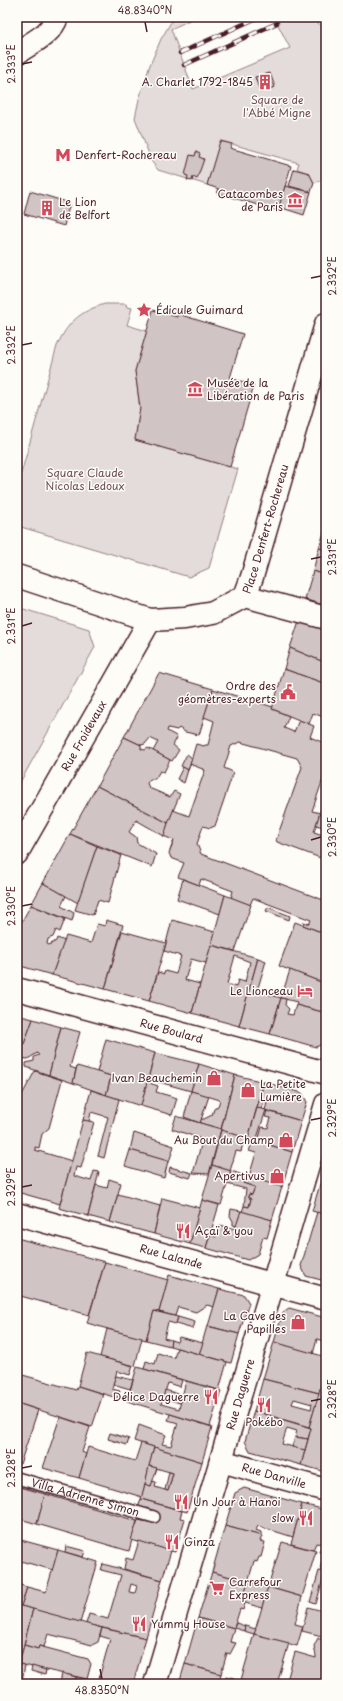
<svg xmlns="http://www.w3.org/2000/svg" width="343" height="1701" viewBox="0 0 343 1701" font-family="'Playpen Sans',sans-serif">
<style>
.green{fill:#e3dcda;stroke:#967e82}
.building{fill:#d0c5c4;stroke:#4a1f2b;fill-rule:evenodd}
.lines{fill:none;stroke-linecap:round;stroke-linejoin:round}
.lane-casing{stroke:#4a1f2b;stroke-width:14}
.street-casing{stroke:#4a1f2b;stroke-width:25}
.secondary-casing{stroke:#4a1f2b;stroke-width:25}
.primary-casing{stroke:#4a1f2b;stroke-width:25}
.lane{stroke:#fdfcf7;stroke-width:11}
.street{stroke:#fdfcf7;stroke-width:22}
.secondary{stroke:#fdfcf7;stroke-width:22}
.primary{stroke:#fdfcf7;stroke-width:22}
.rail-casing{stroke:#4a1f2b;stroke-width:4.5}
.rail{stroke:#fdfcf7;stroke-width:3;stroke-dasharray:9;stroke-linecap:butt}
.ticks{fill:none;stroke:#4a1f2b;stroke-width:1.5}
.labels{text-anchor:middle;stroke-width:3;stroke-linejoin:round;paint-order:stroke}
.poi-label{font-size:11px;fill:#4a1f2b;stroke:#fdfcf7;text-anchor:end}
.park-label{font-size:11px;fill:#704e57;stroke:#fdfcf7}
.street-label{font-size:11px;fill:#4a1f2b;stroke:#fdfcf7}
.neatline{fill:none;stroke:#4a1f2b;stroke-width:1.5}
.ticks-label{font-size:10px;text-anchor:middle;fill:#4a1f2b}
</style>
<rect width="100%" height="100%" fill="#fdfcf7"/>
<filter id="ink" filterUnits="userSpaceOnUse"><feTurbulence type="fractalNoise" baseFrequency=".025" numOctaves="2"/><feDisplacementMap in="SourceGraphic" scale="8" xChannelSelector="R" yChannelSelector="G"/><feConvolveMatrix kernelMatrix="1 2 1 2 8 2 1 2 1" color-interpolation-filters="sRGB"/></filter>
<g filter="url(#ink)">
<g class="green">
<path d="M 174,17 L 196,17 L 171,29 L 193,89 L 290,48 L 274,17 C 294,17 312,14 326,30 L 326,170 L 322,180 L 314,183 L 309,173 L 297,169 L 299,163 L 221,141 L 207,185 L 158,170 L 152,162 L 135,118 L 139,99 L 150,65 L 161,39 Z"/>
<path d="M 105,304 L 126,304 L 127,307 L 132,308 L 127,325 L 147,331 L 135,371 L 140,408 L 135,440 L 238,469 L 209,568 L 189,577 L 21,527 L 17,519 L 17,488 L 57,346 C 67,323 80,311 105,304 Z"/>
<path d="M 17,607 L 89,629 L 95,647 L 17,788 Z"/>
</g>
<g class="building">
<path d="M 270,73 L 275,87 L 260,92 L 255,77 Z"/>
<path d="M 220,141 L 232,144 L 230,148 L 291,166 L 278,211 L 217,193 L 219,189 L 207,185 Z"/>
<path d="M 196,152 L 200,154 L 199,157 L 204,159 L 197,179 L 193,177 L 192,181 L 187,180 L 188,176 L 185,175 L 190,155 L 195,156 Z"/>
<path d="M 294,169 L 309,173 L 314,183 L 311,192 L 289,186 Z"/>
<path d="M 285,186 L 311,192 L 304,215 L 279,207 Z"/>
<path d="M 30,191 L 70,203 L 64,226 L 24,214 Z"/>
<path d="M 153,310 L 177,317 L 178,314 L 243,334 L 230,378 L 254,385 L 230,467 L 135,440 L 140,408 L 135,371 Z"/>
<path d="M 326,526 L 326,550 L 319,548 Z"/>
<path d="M 319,548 L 326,550 L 326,575 L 313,571 Z"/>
<path d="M 313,571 L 326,575 L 326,606 L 305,599 Z"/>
<path d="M 299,621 L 326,629 L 326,653 L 324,654 L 321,661 L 290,648 Z"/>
<path d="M 290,648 L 326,663 L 326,684 L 284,669 Z"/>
<path d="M 284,669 L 326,684 L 326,718 L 313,713 L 309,724 L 272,709 Z"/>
<path d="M 159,673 L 213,689 L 199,735 L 185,732 L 179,728 L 177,730 L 168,728 L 167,731 L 176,736 L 177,738 L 173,745 L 179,750 L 172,761 L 153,751 L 158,742 L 150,738 L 145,744 L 141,745 L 124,737 Z"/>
<path d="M 213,689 L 273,707 L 272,709 L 289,716 L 284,728 L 294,732 L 299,720 L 314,726 L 310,737 L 324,743 L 326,748 L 324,756 L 326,756 L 326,776 L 324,776 L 312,811 L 320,813 L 314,832 L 326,836 L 326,860 L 277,842 L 276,840 L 302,767 L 297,758 L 240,742 L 231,746 L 224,768 L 231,771 L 233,773 L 215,826 L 210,828 L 203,826 L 197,844 L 201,854 L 326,901 L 326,934 L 303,925 L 304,922 L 309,924 L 311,920 L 253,898 L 250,905 L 231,898 L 233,891 L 201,879 L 199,885 L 178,877 L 184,863 L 171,858 L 169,853 L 174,840 L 163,836 L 173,810 L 189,816 L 205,770 L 190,764 L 196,744 L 204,746 L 205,745 L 208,745 L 214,721 L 204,717 Z"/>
<path d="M 124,737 L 141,745 L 141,749 L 145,750 L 148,748 L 170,760 L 164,772 L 160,771 L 155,779 L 150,779 L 147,783 L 149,788 L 170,797 L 174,791 L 180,794 L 168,823 L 97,786 Z"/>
<path d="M 187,754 L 192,758 L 188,770 L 181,766 Z"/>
<path d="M 183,767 L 188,770 L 184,783 L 177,779 Z"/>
<path d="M 97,786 L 168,823 L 164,836 L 136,820 L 129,832 L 136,837 L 137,843 L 156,854 L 152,867 L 70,834 Z"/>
<path d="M 326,793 L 326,828 L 316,825 Z"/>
<path d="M 70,834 L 97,846 L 78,903 L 43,883 Z"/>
<path d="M 97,846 L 121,855 L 108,903 L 98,900 L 93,915 L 75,910 Z"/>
<path d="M 183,879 L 225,895 L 220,914 L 177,899 Z"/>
<path d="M 43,883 L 66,896 L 61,906 L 74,913 L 72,921 L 31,905 Z"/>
<path d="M 225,895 L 251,905 L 235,951 L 211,945 Z"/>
<path d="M 31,905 L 65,919 L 60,932 L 56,930 L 53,937 L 48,939 L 47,944 L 49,945 L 56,941 L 57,938 L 65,941 L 52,975 L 17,965 L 17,930 Z"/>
<path d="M 268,907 L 290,916 L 289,920 L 266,911 Z"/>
<path d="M 106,920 L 123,925 L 105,989 L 52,975 L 66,936 L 91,943 L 97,924 L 105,926 Z"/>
<path d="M 172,920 L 215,932 L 206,963 L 191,959 L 185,980 L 200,984 L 192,1013 L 149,1001 L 158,972 L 164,974 L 165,971 L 176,974 L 181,956 L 164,951 Z"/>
<path d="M 295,922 L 326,934 L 326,984 L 279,966 Z"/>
<path d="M 122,931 L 166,943 L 149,1001 L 105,989 Z"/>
<path d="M 211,945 L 258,958 L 239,1026 L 192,1013 ZM 235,956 L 250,962 L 245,982 L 238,980 L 236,987 L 227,984 Z"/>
<path d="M 258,958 L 266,961 L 257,991 L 281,998 L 270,1034 L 239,1026 Z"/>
<path d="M 290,970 L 326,984 L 326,1013 L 296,1005 L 297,1002 L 281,998 Z"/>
<path d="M 281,998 L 286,999 L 285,1005 L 289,1009 L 287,1014 L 293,1015 L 296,1005 L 326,1013 L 326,1036 L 324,1043 L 316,1047 L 270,1034 Z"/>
<path d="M 17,1015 L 33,1019 L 17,1064 Z"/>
<path d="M 33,1019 L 61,1027 L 49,1075 L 26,1067 L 26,1063 L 34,1061 L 34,1057 L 39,1055 L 37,1053 L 28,1059 L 19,1058 Z"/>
<path d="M 61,1027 L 80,1032 L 70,1067 L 76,1069 L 73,1083 L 49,1075 Z"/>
<path d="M 106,1039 L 155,1053 L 141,1106 L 106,1095 L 111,1076 L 97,1072 Z"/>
<path d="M 155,1053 L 199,1064 L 191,1091 L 148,1079 Z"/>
<path d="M 199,1064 L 235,1075 L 221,1129 L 200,1123 L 201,1119 L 204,1119 L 212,1115 L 214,1109 L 218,1106 L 220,1100 L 191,1091 Z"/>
<path d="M 77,1066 L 111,1076 L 106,1095 L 73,1083 Z"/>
<path d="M 35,1071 L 62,1080 L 49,1128 L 42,1134 L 39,1148 L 35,1147 L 35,1150 L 72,1161 L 60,1204 L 17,1192 L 17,1104 Z"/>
<path d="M 235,1075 L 264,1082 L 248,1139 L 221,1130 Z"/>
<path d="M 147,1082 L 158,1086 L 156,1092 L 177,1098 L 172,1115 L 141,1106 Z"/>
<path d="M 264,1082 L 302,1093 L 307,1102 L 301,1121 L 265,1110 L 267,1103 L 264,1101 L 261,1109 L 257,1108 Z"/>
<path d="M 91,1090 L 119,1099 L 104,1158 L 98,1156 L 108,1117 L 91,1112 L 89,1122 L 83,1120 Z"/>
<path d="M 191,1091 L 209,1096 L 200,1123 L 184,1117 Z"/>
<path d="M 257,1108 L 266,1110 L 256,1141 L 248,1139 Z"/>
<path d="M 267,1111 L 301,1121 L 292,1152 L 272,1146 L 273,1142 L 269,1141 L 268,1145 L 258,1141 L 262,1127 L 268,1128 L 271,1118 L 265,1117 Z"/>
<path d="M 176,1116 L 221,1129 L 209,1174 L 193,1173 L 202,1142 L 199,1138 L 172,1129 Z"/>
<path d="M 83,1120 L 94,1122 L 81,1168 L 76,1167 L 74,1176 L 91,1181 L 94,1171 L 99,1172 L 88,1216 L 59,1208 Z"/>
<path d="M 221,1130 L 292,1152 L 282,1187 L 249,1177 L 256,1153 L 249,1151 L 251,1146 L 243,1143 L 241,1152 L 236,1151 L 230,1171 L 212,1165 Z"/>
<path d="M 134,1133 L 174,1146 L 169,1162 L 130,1150 Z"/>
<path d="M 130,1150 L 168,1161 L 164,1178 L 125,1166 Z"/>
<path d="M 326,1164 L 326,1215 L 312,1211 Z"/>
<path d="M 212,1165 L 231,1171 L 221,1205 L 202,1200 Z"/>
<path d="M 170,1167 L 192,1173 L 190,1178 L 169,1172 Z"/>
<path d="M 231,1171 L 246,1176 L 243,1183 L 255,1187 L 252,1195 L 249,1194 L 248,1197 L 251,1199 L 249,1207 L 244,1206 L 246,1189 L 227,1184 Z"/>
<path d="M 246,1176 L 282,1187 L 272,1220 L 242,1212 L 244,1206 L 249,1207 L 251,1199 L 248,1197 L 249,1194 L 252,1195 L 255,1187 L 243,1183 Z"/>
<path d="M 109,1179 L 121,1183 L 110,1222 L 88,1216 L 96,1185 L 107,1188 Z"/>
<path d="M 118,1194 L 160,1206 L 154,1234 L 110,1222 Z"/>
<path d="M 162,1198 L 200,1208 L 190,1244 L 154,1234 Z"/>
<path d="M 202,1200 L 219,1205 L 206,1248 L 190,1244 Z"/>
<path d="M 231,1209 L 241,1211 L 237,1226 L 233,1225 L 233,1221 L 230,1216 Z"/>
<path d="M 241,1211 L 272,1220 L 267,1238 L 263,1237 L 258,1254 L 248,1260 L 206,1248 L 210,1235 L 216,1237 L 220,1225 L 235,1229 Z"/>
<path d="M 317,1212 L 326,1215 L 325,1281 L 306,1276 L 301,1266 Z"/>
<path d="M 17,1238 L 105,1262 L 89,1315 L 17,1295 Z"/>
<path d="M 105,1262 L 168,1280 L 159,1312 L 154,1311 L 146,1340 L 87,1323 Z"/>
<path d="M 169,1275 L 219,1289 L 214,1307 L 207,1305 L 196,1312 L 178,1307 L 175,1316 L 159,1312 Z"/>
<path d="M 219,1289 L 244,1295 L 249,1303 L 239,1334 L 208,1326 Z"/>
<path d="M 289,1308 L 326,1318 L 326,1342 L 317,1339 L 313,1354 L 274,1342 L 283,1312 Z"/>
<path d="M 154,1311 L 178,1317 L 176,1324 L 168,1322 L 164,1338 L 171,1340 L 170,1346 L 146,1340 Z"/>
<path d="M 178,1317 L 195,1322 L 193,1329 L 176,1324 Z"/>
<path d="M 207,1326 L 239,1334 L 231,1363 L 199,1354 Z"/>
<path d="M 107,1329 L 142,1338 L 135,1366 L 100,1357 Z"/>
<path d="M 179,1337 L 203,1343 L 199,1354 L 170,1346 L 171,1340 L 177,1342 Z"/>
<path d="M 274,1342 L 326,1357 L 326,1368 L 319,1393 L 263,1379 Z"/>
<path d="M 177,1348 L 227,1362 L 219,1390 L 144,1369 L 146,1361 L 155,1364 L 158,1353 L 174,1358 Z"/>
<path d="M 87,1353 L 133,1366 L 130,1375 L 117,1371 L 112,1389 L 120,1391 L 117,1398 L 78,1386 Z"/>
<path d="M 137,1367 L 182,1380 L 180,1387 L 168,1383 L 161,1404 L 179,1409 L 186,1381 L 221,1391 L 210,1426 L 127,1401 Z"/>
<path d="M 326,1368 L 326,1472 L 301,1465 L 311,1428 L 309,1427 Z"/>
<path d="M 19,1374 L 76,1390 L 78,1386 L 103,1394 L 92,1427 L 17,1403 Z"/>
<path d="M 116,1376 L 133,1380 L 130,1389 L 113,1384 Z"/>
<path d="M 263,1379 L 319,1393 L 309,1427 L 254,1411 ZM 294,1399 L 312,1404 L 311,1409 L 292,1404 Z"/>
<path d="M 165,1390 L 182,1395 L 180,1403 L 163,1398 Z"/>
<path d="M 17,1403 L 38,1410 L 20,1464 L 17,1463 Z"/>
<path d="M 254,1411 L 311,1428 L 308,1439 L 295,1437 L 297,1431 L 287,1428 L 282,1444 L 305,1450 L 301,1465 L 250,1451 L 245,1441 Z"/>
<path d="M 170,1414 L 212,1427 L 202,1462 L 134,1441 L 139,1425 L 166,1435 L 162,1444 L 171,1446 L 178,1423 L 168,1420 Z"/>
<path d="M 60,1417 L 90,1427 L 82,1452 L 86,1454 L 79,1478 L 43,1468 Z"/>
<path d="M 110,1433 L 129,1439 L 127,1445 L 108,1439 Z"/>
<path d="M 295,1437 L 308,1439 L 305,1450 L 292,1447 Z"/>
<path d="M 141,1443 L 154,1447 L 142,1497 L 79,1478 L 88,1447 L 135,1461 Z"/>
<path d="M 154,1447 L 202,1462 L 187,1512 L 141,1499 L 145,1484 L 151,1486 L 152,1481 L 156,1482 L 155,1487 L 168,1491 L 173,1473 L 149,1466 Z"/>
<path d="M 149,1466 L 157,1468 L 151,1486 L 145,1484 Z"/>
<path d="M 169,1472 L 173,1473 L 168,1491 L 165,1490 Z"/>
<path d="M 17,1486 L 45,1494 L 37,1524 L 17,1518 Z"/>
<path d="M 244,1488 L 302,1504 L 293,1537 L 258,1526 L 256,1530 L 261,1532 L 261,1536 L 225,1526 L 235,1493 Z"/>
<path d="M 45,1494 L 137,1521 L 129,1551 L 37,1524 Z"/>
<path d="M 141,1499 L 182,1511 L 180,1518 L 185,1519 L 175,1552 L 131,1540 L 138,1520 L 153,1523 L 154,1517 L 138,1508 Z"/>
<path d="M 302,1504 L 326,1510 L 326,1549 L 324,1553 L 319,1552 L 322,1544 L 316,1543 L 313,1550 L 291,1544 Z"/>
<path d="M 225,1526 L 262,1536 L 260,1541 L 265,1542 L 261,1557 L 259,1557 L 257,1562 L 254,1561 L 248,1582 L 212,1572 Z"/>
<path d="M 17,1539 L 58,1550 L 53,1570 L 17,1560 Z"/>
<path d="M 139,1541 L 171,1551 L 162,1580 L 124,1569 L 126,1558 L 133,1560 Z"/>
<path d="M 282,1542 L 316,1551 L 302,1597 L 268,1587 Z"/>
<path d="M 66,1546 L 85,1551 L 83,1557 L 65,1552 Z"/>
<path d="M 325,1549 L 326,1549 L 326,1570 L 320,1569 Z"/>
<path d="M 58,1550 L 98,1562 L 80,1623 L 21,1606 L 27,1587 L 46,1592 Z"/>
<path d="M 103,1564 L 162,1580 L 146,1638 L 86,1624 L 89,1614 L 108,1619 L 121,1575 L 101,1570 ZM 131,1584 L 137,1586 L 135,1593 L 129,1592 Z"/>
<path d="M 319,1571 L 325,1572 L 316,1604 L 310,1602 Z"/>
<path d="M 212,1572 L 248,1582 L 242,1602 L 245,1603 L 243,1610 L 240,1609 L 234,1628 L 198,1618 Z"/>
<path d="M 248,1582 L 268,1587 L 262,1608 L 242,1602 Z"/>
<path d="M 17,1584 L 27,1587 L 21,1606 L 17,1605 Z"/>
<path d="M 268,1587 L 302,1597 L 295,1624 L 303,1626 L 297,1646 L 254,1634 Z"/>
<path d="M 17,1605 L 33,1609 L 19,1664 L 17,1663 Z"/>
<path d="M 308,1607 L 326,1612 L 326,1684 L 312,1684 L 294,1678 L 293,1684 L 286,1684 L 295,1652 L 316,1658 L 316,1656 L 314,1646 L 318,1638 L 321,1640 L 322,1636 L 302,1631 Z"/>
<path d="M 33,1609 L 102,1628 L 98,1642 L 92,1645 L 48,1634 L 44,1647 L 39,1646 L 38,1649 L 24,1645 Z"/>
<path d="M 198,1618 L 234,1628 L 230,1642 L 236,1643 L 230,1654 L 227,1653 L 221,1674 L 185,1664 Z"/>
<path d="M 236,1623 L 245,1626 L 244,1631 L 234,1628 Z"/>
<path d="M 245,1626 L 256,1629 L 254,1634 L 244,1631 Z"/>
<path d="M 102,1628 L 146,1638 L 133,1684 L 108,1684 L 98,1682 L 110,1639 L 100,1636 Z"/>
<path d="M 254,1634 L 289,1643 L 277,1684 L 256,1684 L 241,1680 Z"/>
<path d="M 24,1645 L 38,1649 L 39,1646 L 88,1659 L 91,1664 L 87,1679 L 19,1664 Z"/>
<path d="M 17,1663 L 25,1665 L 22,1681 L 27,1682 L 27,1684 L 17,1684 Z"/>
<path d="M 185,1664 L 221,1674 L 218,1684 L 179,1684 Z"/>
<path d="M 32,1666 L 46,1670 L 45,1675 L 31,1671 Z"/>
<path d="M 62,1673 L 76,1677 L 75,1684 L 60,1684 Z"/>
<path d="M 226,1676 L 235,1678 L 234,1684 L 225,1681 Z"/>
<path d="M 76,1677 L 98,1682 L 108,1684 L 75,1684 Z"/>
</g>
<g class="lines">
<g class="lane-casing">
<g id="lane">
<path id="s1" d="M 17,1478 L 154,1517"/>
</g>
</g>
<g class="street-casing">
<g id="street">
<path d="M 245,596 L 326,618"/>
<path id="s2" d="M 17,989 L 326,1073"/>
<path id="s3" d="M 17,1214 L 326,1299"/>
<path id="s4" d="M 221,1461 L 326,1490"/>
<path id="s5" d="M 155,1684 L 326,1104"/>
</g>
</g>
<g class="secondary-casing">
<g id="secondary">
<path id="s6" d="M 17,853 L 150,620"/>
</g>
</g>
<g class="primary-casing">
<g id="primary">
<path d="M 17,53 C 32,42 51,35 57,17"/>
<path id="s7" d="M 17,576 L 150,620 L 185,618 L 213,613 L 245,596 L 252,577 L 326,324"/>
</g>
</g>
<use href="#lane" class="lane"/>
<use href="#street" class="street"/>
<use href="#secondary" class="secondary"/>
<use href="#primary" class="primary"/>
<g class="rail-casing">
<g id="rail">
<path d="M 180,53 L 259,17"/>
<path d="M 184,65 L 277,23"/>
</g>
</g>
<use href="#rail" class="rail"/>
</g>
</g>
<path class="ticks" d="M 145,22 L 147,32M 22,64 L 32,62M 311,278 L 321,276M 22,345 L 32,343M 311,559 L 321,557M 22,626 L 32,623M 311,840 L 321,837M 22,906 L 32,904M 311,1120 L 321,1118M 22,1187 L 32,1185M 311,1401 L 321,1399M 22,1468 L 32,1466M 100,1669 L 102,1679"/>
<defs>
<g id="building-bare" transform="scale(1.2)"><path d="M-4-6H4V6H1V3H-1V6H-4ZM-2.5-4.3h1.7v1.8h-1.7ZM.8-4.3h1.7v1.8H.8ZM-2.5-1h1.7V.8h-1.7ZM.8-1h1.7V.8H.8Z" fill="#d1495b" stroke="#fdfcf7" stroke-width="2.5" paint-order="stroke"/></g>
<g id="metro-bare" transform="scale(1.2)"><path d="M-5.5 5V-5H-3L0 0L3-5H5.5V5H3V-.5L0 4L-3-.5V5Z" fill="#d1495b" stroke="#fdfcf7" stroke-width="2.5" paint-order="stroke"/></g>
<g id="museum-bare" transform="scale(1.2)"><path d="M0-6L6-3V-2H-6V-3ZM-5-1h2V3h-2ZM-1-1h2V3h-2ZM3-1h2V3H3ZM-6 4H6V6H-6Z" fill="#d1495b" stroke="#fdfcf7" stroke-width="2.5" paint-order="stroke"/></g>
<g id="sight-bare" transform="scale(1.2)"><path d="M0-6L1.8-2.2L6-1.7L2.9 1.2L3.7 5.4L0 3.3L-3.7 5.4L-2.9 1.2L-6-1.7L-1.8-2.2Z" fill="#d1495b" stroke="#fdfcf7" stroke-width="2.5" paint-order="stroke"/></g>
<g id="civic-bare" transform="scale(1.2)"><path d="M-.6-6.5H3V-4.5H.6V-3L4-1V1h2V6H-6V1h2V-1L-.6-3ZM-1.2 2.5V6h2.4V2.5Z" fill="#d1495b" stroke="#fdfcf7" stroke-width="2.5" paint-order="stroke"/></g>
<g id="hotel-bare" transform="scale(1.2)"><path d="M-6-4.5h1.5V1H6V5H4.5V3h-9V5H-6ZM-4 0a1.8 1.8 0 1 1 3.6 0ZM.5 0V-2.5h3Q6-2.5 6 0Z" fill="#d1495b" stroke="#fdfcf7" stroke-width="2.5" paint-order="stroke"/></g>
<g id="shop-bare" transform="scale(1.2)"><path d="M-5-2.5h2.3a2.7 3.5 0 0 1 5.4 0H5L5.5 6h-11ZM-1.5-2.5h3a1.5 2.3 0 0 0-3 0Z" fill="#d1495b" stroke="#fdfcf7" stroke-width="2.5" paint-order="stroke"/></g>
<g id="restaurant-bare" transform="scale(1.2)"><path d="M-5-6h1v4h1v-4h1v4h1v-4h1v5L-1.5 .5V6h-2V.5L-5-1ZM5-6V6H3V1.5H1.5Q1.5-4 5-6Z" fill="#d1495b" stroke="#fdfcf7" stroke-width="2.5" paint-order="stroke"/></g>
<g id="supermarket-bare" transform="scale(1.2)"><path d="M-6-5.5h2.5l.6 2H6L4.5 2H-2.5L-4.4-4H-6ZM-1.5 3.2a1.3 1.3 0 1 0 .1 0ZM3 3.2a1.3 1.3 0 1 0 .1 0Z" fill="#d1495b" stroke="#fdfcf7" stroke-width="2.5" paint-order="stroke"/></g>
</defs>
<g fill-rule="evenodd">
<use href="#building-bare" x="265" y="82"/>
<use href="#metro-bare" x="63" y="155"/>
<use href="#museum-bare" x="295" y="200"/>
<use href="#building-bare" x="47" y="208"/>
<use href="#sight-bare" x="144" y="310"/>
<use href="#museum-bare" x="195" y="389"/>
<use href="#civic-bare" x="288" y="692"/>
<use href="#hotel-bare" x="305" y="991"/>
<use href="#shop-bare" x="214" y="1078"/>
<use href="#shop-bare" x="248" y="1090"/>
<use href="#shop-bare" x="286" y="1140"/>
<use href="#shop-bare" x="277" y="1176"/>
<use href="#restaurant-bare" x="183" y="1231"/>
<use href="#shop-bare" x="298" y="1322"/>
<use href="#restaurant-bare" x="211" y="1397"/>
<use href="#restaurant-bare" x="264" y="1405"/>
<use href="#restaurant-bare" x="181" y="1502"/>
<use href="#restaurant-bare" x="306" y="1518"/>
<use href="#restaurant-bare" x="172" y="1542"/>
<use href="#supermarket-bare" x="217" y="1588"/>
<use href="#restaurant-bare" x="139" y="1624"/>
</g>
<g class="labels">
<g class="poi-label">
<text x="253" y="86">A. Charlet 1792-1845</text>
<text x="75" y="159" text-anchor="start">Denfert-Rochereau</text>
<text x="283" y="198">Catacombes<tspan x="283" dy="13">de Paris</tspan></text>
<text x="59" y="206" text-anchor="start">Le Lion<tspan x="59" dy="13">de Belfort</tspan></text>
<text x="156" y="314" text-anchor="start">Édicule Guimard</text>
<text x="207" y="387" text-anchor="start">Musée de la<tspan x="207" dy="13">Libération de Paris</tspan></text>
<text x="276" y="690">Ordre des<tspan x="276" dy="13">géomètres-experts</tspan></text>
<text x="293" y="995">Le Lionceau</text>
<text x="202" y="1082">Ivan Beauchemin</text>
<text x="260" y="1088" text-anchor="start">La Petite<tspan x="260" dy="13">Lumière</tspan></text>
<text x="274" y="1144">Au Bout du Champ</text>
<text x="265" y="1180">Apertivus</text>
<text x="195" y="1235" text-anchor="start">Açaï &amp; you</text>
<text x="286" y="1320">La Cave des<tspan x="286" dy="13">Papilles</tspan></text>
<text x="199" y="1401">Délice Daguerre</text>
<text x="264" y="1426" text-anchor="middle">Pokébo</text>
<text x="193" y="1506" text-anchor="start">Un Jour à Hanoi</text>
<text x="294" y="1522">slow</text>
<text x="184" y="1546" text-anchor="start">Ginza</text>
<text x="229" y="1586" text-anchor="start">Carrefour<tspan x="229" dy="13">Express</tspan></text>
<text x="151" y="1628" text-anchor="start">Yummy House</text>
</g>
<g class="park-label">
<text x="277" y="104">Square de<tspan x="277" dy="13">l'Abbé Migne</tspan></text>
<text x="85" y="477">Square Claude<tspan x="85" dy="13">Nicolas Ledoux</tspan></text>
</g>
<g class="street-label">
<text dy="4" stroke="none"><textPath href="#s7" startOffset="310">Place Denfert-Rochereau</textPath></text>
<text dy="4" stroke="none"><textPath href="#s6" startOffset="135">Rue Froidevaux</textPath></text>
<text dy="4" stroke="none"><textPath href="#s2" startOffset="160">Rue Boulard</textPath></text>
<text dy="4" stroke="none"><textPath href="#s3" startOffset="160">Rue Lalande</textPath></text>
<text dy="4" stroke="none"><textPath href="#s5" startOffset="302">Rue Daguerre</textPath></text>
<text dy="4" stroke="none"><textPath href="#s4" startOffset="55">Rue Danville</textPath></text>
<text dy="4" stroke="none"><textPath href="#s1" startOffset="71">Villa Adrienne Simon</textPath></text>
</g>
</g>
<rect width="343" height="1701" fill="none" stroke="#fdfcf7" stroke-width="44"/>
<rect x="22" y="22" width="299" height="1657" class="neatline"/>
<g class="ticks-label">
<text x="145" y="14">48.8340°N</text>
<text transform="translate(11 64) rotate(-90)" y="4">2.333°E</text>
<text transform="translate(332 276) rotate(-90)" y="4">2.332°E</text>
<text transform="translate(11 345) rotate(-90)" y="4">2.332°E</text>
<text transform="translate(332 557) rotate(-90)" y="4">2.331°E</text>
<text transform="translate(11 626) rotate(-90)" y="4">2.331°E</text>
<text transform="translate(332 837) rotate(-90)" y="4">2.330°E</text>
<text transform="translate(11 906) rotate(-90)" y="4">2.330°E</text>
<text transform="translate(332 1118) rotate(-90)" y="4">2.329°E</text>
<text transform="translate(11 1187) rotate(-90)" y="4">2.329°E</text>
<text transform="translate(332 1399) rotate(-90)" y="4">2.328°E</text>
<text transform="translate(11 1468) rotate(-90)" y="4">2.328°E</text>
<text x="102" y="1694">48.8350°N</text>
</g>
</svg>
